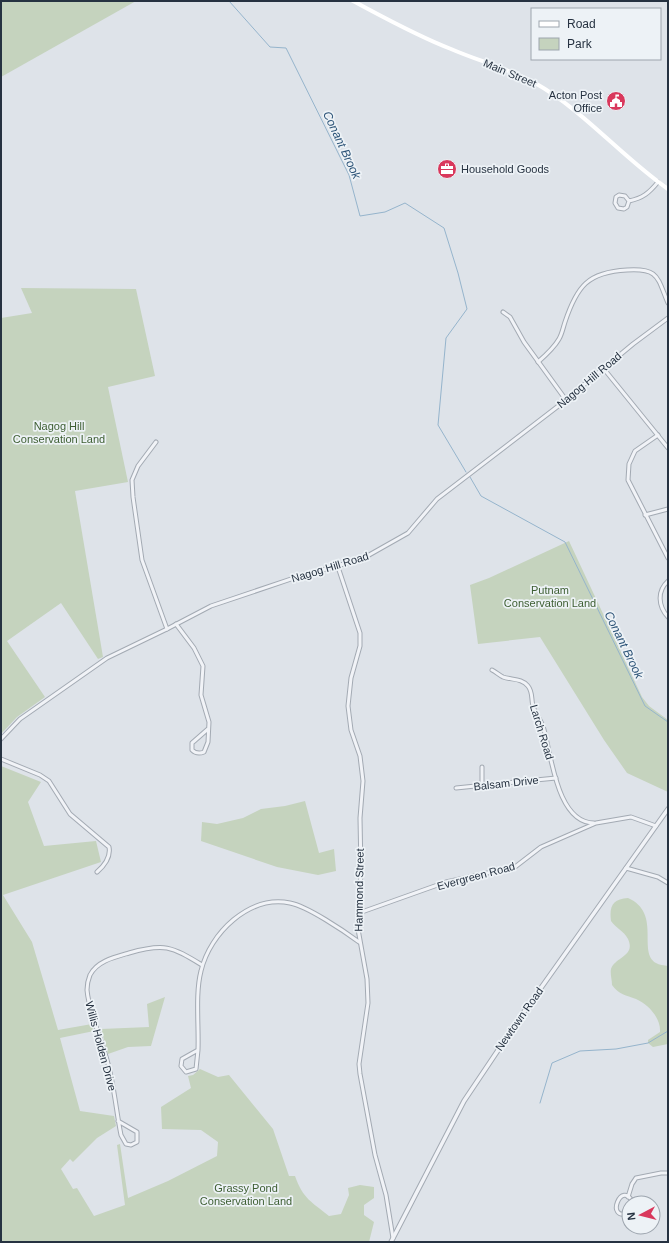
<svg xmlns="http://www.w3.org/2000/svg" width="669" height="1243" viewBox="0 0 669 1243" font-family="Arial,sans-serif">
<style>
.green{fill:#c5d3be}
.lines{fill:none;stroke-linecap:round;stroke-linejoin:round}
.stream{stroke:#95b4cc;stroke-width:1}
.minor-casing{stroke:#a3aab3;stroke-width:5}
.tertiary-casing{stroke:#a3aab3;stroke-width:5.5}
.minor{stroke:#f1f3f7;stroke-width:3}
.tertiary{stroke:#f1f3f7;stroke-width:3.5}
.secondary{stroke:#fff;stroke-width:4}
.labels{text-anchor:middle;stroke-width:3.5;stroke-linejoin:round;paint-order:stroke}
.street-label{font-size:11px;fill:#263241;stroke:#edf2f6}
.poi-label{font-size:11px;fill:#263241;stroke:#edf2f6;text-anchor:end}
.park-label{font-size:11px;fill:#3d5e32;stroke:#edf2f6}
.water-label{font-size:12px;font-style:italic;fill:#2d5478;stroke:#edf2f6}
</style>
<rect width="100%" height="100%" fill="#dee3e9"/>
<g class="green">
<path d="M 1,1 L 136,1 L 1,77 Z"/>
<path d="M 21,288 L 136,289 L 155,376 L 108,387 L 128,482 L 75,491 L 103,657 L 98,659 L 61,603 L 7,641 L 45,697 L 17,717 L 1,734 L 1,318 L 32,313 Z"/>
<path d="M 569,541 L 642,697 L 649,706 L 668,720 L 668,792 L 627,773 L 604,740 L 540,637 L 478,644 L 470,585 L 489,578 Z"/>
<path d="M 1,766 L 41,782 L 28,802 L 44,846 L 96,841 L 101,862 L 3,895 L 32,942 L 58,1030 L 92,1024 L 94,1031 L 60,1038 L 80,1111 L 114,1116 L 116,1126 L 97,1138 L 73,1162 L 70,1159 L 61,1169 L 73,1189 L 77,1188 L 94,1216 L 125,1205 L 117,1145 L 120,1144 L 128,1198 L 168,1181 L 217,1156 L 218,1142 L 201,1130 L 162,1129 L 161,1107 L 191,1088 L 188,1076 L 193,1075 L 200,1069 L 218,1077 L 229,1075 L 273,1129 L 289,1176 L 295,1176 C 303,1199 312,1202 329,1216 L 341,1214 L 349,1195 L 348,1188 L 360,1185 L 374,1187 L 374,1198 L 364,1205 L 364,1215 L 374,1222 L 369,1242 L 1,1242 Z"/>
<path d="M 305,801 L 319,853 L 334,849 L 336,871 L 318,875 L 277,867 L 201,841 L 202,822 L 217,824 L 243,818 L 261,809 L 285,806 Z"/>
<path d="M 628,898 C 662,913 637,952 656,963 C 659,965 664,965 668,966 L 668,1044 L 653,1047 L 648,1043 L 648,1040 L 660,1032 C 661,1018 648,1004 636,999 C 626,995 619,995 612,985 C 612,980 610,974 611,969 C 615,957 636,956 628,939 C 624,931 616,928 611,921 C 609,906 613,899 628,898 Z"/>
<path d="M 165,997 L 151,1046 L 128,1047 L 108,1054 L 101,1029 L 149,1027 L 147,1004 Z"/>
</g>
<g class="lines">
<g class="stream">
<path d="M 229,1 L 270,47 L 286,48 L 349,175 L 360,216 L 385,212 L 405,203 L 444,228 L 458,273 L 467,309 L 446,338 L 438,425 L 466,472"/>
<path d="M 470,477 L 481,496 L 565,542 L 645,706 L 668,722"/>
<path d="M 540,1103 L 552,1063 L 580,1051 L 616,1049 L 648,1043 L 668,1031"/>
</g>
<g class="minor-casing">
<g id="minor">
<path d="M 629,201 L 625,196 L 619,195 L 616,197 L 615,203 L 618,208 L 624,209 L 627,207 L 629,201 C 643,198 649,193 658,182"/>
<path d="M 503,312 L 510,317 L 524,342 L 566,400"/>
<path d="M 538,362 C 546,355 554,348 559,339 C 562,334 563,328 565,322 C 577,286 588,272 627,270 C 659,268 657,277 668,303"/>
<path d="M 604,369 L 668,448"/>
<path d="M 658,435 L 635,451 L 629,464 L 628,480 L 668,558"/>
<path d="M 156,442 L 138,466 L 132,480 L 133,497 L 142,560 L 167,629"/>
<path d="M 645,515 L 668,509"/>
<path d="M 338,567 L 360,633 L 360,646 L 351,678 L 348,706 L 351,730 L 360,756 L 363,781 L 360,818 L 361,871 L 358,929 L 367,979 L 368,1003 L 359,1064 L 360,1074 L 375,1155 L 386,1195 L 393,1238"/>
<path d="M 668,581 C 657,591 658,606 668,617"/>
<path d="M 176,624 L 194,648 L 203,666 L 201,695 L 209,722 L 208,742 L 204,752 C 199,754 195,753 192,750 L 192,743 L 208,729"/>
<path d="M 492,670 C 496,672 499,675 503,677 C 511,680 522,678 528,686 C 533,692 531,699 533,706 C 535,713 540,719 543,726 C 551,751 556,823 594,823"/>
<path d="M 1,739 L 20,719 L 107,658 L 167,629 L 211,606 L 297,577 L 362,559 L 408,533 L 437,499 L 557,407 L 633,344 L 668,318"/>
<path d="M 1,759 L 40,775 L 49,781 L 70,814 L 109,847 C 111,857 105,865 97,872"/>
<path d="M 482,785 L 482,767"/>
<path d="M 456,788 L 556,778"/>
<path d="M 626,868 L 658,877 L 668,883"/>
<path d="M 359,913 L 446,882 L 515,867 L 541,847 L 596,823 L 631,817 L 656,826"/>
<path d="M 198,1050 L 196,1069 L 186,1072 L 181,1066 L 182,1059 L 198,1050 C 199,1026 195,994 201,971 C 210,933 249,895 290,903 C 307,906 344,931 359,942"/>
<path d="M 118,1121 L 137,1132 L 137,1142 L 131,1145 L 126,1144 L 121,1135 C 116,1110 114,1084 107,1060 C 101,1037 89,1013 87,990 C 87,985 88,980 90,975 C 97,961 115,957 129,953 C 164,943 171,946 202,965"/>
<path d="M 628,1197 L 632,1184 L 636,1178 L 661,1173 L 668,1173"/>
<path d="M 629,1213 C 604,1222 622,1178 633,1203"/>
</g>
</g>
<g class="tertiary-casing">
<path id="tertiary" d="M 391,1242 L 464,1101 L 521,1016 L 668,809"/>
</g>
<use href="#minor" class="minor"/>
<use href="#tertiary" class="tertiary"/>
<path class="secondary" d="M 353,1 C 385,18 417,36 451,49 C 476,60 512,70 535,83 C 583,110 622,157 668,189"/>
</g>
<defs>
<g id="civic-disc" transform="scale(1)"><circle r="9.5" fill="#d9385c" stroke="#edf2f6"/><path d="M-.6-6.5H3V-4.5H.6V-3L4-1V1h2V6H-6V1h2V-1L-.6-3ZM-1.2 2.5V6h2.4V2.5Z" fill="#fff"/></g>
<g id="office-disc" transform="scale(1)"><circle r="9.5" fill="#d9385c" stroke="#edf2f6"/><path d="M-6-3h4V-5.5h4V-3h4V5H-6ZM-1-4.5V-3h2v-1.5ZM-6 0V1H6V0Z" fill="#fff"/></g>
</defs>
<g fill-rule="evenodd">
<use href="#civic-disc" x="616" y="101"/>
<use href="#office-disc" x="447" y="169"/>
</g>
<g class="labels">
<g class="street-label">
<text transform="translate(510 73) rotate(23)" y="4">Main Street</text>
<text transform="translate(589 380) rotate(-40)" y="4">Nagog Hill Road</text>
<text transform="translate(330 567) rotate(-17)" y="4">Nagog Hill Road</text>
<text transform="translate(542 732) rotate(73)" y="4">Larch Road</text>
<text transform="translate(506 783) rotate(-6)" y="4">Balsam Drive</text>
<text transform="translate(476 876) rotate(-15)" y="4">Evergreen Road</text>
<text transform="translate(359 890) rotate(-89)" y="4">Hammond Street</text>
<text transform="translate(519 1019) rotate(-55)" y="4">Newtown Road</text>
<text transform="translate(101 1046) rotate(75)" y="4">Willis Holden Drive</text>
</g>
<g class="poi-label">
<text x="602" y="99">Acton Post<tspan x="602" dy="13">Office</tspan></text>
<text x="461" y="173" text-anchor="start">Household Goods</text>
</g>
<g class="park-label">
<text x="59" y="430">Nagog Hill<tspan x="59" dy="13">Conservation Land</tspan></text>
<text x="550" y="594">Putnam<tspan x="550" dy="13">Conservation Land</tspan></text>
<text x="246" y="1192">Grassy Pond<tspan x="246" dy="13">Conservation Land</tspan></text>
</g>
<g class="water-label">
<text transform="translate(342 145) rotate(65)" y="4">Conant Brook</text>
<text transform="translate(624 645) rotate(64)" y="4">Conant Brook</text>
</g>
</g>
<rect width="669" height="1243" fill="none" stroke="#263241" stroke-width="4"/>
<rect x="531" y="8" width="130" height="52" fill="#edf2f6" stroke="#9da5ae"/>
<rect x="539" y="21" width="20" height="6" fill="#ffffff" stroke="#9da5ae"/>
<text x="567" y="28" font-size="12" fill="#263241">Road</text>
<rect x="539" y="38" width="20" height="12" fill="#c5d3be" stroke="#9da5ae"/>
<text x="567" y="48" font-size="12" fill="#263241">Park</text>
<g transform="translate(641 1215) rotate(263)"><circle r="19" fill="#edf2f6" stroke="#9da5ae"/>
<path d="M0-3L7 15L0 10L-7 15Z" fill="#d9385c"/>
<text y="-6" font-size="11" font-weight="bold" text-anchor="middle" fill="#263241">N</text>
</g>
</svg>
